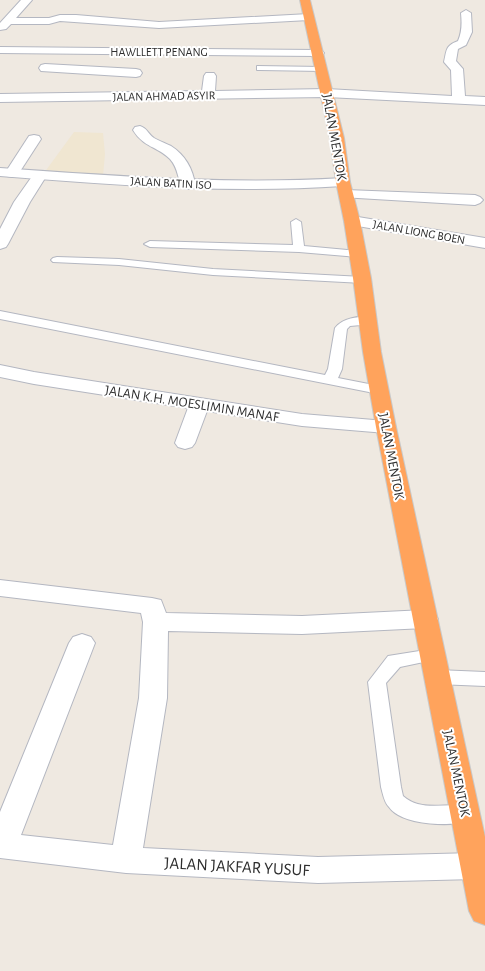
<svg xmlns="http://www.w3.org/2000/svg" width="485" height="971" viewBox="0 0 485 971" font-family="'Alegreya Sans',sans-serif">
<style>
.education{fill:#f0e6d1}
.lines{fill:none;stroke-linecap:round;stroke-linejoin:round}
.lane-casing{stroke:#b4b7c1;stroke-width:2}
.street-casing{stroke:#b4b7c1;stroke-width:2}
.secondary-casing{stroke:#b4b7c1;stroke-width:2}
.highway-casing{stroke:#c9c9c9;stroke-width:2}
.lane{fill:#fff;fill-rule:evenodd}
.street{fill:#fff;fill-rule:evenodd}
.secondary{fill:#fff;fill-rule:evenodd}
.highway{fill:#ffa35c;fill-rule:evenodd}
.labels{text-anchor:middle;stroke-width:4;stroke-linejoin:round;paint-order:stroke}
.far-street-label{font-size:12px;fill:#2e2e2e;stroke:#fff}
.street-label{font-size:14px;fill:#2e2e2e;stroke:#fff}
.near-street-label{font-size:17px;fill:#2e2e2e;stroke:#fff}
</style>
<rect width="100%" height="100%" fill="#efe9e1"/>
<path class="education" d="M 74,132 L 103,133 L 105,154 L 103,176 L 44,173 Z"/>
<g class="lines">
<g class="lane-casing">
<g id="lane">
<path d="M 257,66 L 322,67 L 326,69 L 322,71 L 260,70 L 257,70 Z"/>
<path d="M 296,219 L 301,222 L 304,246 L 358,251 L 364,254 L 358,257 L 299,252 L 150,247 L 144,244 L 150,241 L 293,245 L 291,222 Z"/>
<path d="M 57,257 L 119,259 L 213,269 L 363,277 L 367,278 L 369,280 L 367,282 L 363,283 L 213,275 L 119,265 L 53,262 L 51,260 L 53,258 Z"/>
<path d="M 0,311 L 325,375 L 328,369 L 335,328 C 342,318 360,315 372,318 L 374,321 L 372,324 L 350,326 L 347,329 L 342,369 L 338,378 L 384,387 L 386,390 L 384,393 L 379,394 L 0,319 Z"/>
<path d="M 432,649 L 438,651 L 441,655 L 438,659 L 400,667 L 386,683 L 401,787 L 403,796 C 423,814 450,800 472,808 L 475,814 L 472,820 C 452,827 402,826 389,807 C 384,802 383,794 381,787 L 368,682 L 388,656 Z"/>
<path d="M 437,670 L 485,672 L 485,686 L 437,684 L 431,682 L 428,677 L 431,672 Z"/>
</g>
</g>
<g class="street-casing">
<g id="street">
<path d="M 21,0 L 32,0 L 16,18 L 49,18 L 60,15 L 76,15 L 159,22 L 309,14 L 314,17 L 309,20 L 159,28 L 60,21 L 49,24 L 11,24 L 6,29 L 0,30 L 0,23 Z"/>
<path d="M 466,10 L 471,13 L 472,32 L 466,45 L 458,49 L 456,61 L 463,69 L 465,96 L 485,97 L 485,105 L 327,97 L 0,102 L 0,94 L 202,91 L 204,76 L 206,73 L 214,73 L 216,76 L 215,91 L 327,89 L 452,96 L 451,70 L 444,62 C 447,50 445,46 458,41 C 462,32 462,23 461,13 Z"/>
<path d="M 0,47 L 318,50 L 322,51 L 324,53 L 322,55 L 318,56 L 0,53 Z"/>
<path d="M 45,64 L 136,69 L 140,70 L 142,73 L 140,76 L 136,77 L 41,71 L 39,68 L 41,65 Z"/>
<path d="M 140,126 C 147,128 148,134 154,138 C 159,141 165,143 171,146 C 185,155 193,169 195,185 L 193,188 L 188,189 L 183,188 C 177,179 179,169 170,159 C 157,146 144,148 133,130 L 135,127 Z"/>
<path d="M 34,135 L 39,136 L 41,139 L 19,173 L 17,176 L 12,177 L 7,176 L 5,173 L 29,136 Z"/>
<path d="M 40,171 L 45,172 L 47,175 L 30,202 L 8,244 L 6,247 L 0,249 L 0,229 L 14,202 L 33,175 L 35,172 Z"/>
<path d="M 346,190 L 475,195 L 480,197 L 483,200 L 480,203 L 475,205 L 341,197 L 339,194 L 341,191 Z"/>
<path d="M 352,216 L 485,238 L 485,248 L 346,224 L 344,221 L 346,218 Z"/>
<path d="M 0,365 L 34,372 L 302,414 L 386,421 L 393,423 L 396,427 L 393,431 L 386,433 L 302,426 L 207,411 L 195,443 L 192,447 L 185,449 L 178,447 L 175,443 L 188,408 L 34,384 L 0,377 Z"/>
<path d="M 0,580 L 152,598 L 161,600 L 166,613 L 302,616 L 425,610 L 434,613 L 438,619 L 434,625 L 425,628 L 302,634 L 168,631 L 167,698 L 143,848 L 318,857 L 475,853 L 485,856 L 485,876 L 475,879 L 318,883 L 126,873 L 0,858 L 0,812 L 69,643 L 73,637 L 82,634 L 91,637 L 95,643 L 21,835 L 113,845 L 139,698 L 143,622 L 141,613 L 0,596 Z"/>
</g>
</g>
<g class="secondary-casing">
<path id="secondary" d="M 0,168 C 115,176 228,185 343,178 L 348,179 L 350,182 L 348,185 L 343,186 C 228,194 115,185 0,176 Z"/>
</g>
<g class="highway-casing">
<path id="highway" d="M 300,0 L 310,0 L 344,138 L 350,182 L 360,221 L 371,278 L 381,352 L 396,427 L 485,837 L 485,925 L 474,921 L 469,911 L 376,427 L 363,352 L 353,278 L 344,221 L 336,182 L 330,138 Z"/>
</g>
<use href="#lane" class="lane"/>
<use href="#street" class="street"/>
<use href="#secondary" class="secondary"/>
<use href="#highway" class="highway"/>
</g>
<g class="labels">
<g class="far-street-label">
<text x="159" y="56">HAWLLETT PENANG</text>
<text transform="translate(164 96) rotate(-1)" y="4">JALAN AHMAD ASYIR</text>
<text transform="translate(171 183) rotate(3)" y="4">JALAN BATIN ISO</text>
<text transform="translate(419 232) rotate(10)" y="4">JALAN LIONG BOEN</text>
</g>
<g class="street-label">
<text transform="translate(335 137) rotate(80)" y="5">JALAN MENTOK</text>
<text transform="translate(192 403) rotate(9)" y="5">JALAN K.H. MOESLIMIN MANAF</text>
<text transform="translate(392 456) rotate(79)" y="5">JALAN MENTOK</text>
<text transform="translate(457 773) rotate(78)" y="5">JALAN MENTOK</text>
</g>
<g class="near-street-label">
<text transform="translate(237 866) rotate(3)" y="6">JALAN JAKFAR YUSUF</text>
</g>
</g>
</svg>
